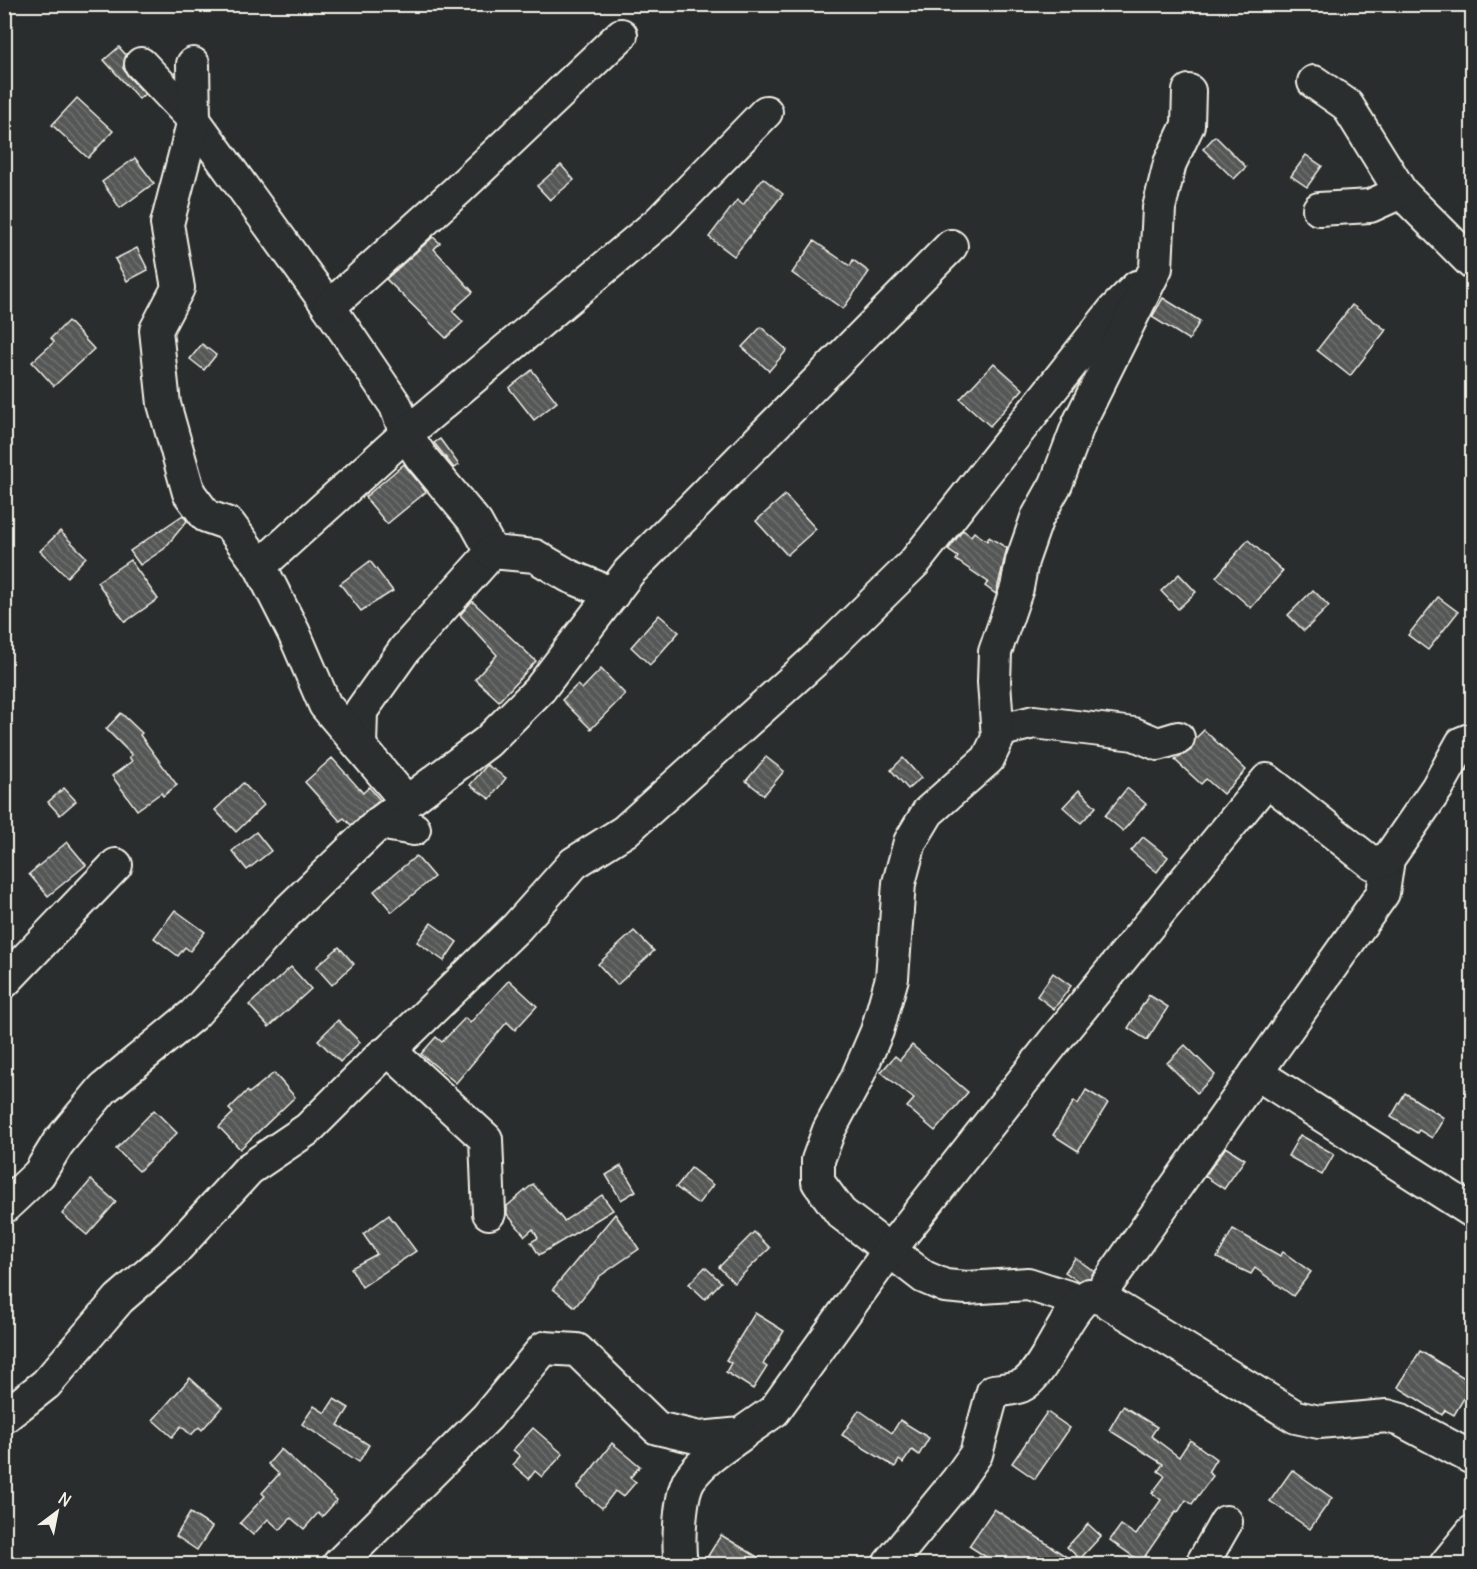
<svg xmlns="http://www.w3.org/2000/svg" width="1477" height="1569" viewBox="0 0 1477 1569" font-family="Delius,sans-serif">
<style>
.building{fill:url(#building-back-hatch);stroke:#f4f1e8;stroke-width:1.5}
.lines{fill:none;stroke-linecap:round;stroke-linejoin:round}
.minor-casing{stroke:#f4f1e8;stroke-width:36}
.minor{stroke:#2a2d2e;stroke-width:32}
</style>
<defs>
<pattern id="building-back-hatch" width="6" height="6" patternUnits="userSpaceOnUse" patternTransform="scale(1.5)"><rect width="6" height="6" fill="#555756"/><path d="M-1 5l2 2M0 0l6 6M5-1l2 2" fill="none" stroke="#6e706e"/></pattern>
</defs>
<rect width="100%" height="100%" fill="#2a2d2e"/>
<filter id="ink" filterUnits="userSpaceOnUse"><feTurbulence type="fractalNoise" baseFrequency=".0167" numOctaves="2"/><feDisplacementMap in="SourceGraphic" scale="12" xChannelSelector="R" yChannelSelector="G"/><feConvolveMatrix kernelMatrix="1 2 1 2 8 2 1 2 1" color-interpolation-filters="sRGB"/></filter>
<g filter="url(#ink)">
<g class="building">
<path d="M 119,47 L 126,55 L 123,68 L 128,76 L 145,94 L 139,99 L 104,60 Z"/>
<path d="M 77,98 L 113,131 L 88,158 L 52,125 Z"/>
<path d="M 1215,136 L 1246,167 L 1234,179 L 1203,149 Z"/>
<path d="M 1306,155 L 1322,166 L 1307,187 L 1291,176 Z"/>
<path d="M 135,158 L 154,183 L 120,208 L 102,182 Z"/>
<path d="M 561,165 L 574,180 L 550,200 L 537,186 Z"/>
<path d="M 763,178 L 783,194 L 734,256 L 709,237 L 737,200 L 743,205 Z"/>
<path d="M 433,237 L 440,243 L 434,249 L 473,292 L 452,311 L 463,322 L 446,338 L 386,279 Z"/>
<path d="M 814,241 L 850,266 L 853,260 L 869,272 L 843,309 L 792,273 Z"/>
<path d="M 137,248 L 148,270 L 127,281 L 115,259 Z"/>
<path d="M 1163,298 L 1200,321 L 1189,340 L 1152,317 Z"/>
<path d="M 1352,305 L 1386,330 L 1350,376 L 1317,350 Z"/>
<path d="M 68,321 L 94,349 L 54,386 L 32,362 L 54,342 L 51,338 Z"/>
<path d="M 761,327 L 787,350 L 769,371 L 742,347 Z"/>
<path d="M 202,344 L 216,355 L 204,370 L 190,359 Z"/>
<path d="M 994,363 L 1023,389 L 990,426 L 960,399 Z"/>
<path d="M 532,370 L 557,402 L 534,420 L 509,388 Z"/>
<path d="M 440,439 L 459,465 L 454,468 L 434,443 Z"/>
<path d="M 404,464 L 426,492 L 387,524 L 365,497 Z"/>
<path d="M 785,495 L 816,529 L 787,555 L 756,521 Z"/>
<path d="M 183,515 L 187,521 L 164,549 L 140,565 L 130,551 Z"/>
<path d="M 963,530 L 971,536 L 974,532 L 987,541 L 989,537 L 1007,548 L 996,594 L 985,586 L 988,582 L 956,560 L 958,557 L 948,550 Z"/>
<path d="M 60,531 L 86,557 L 67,577 L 40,551 Z"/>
<path d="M 1248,540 L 1283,571 L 1251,608 L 1216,577 Z"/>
<path d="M 130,560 L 158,599 L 125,622 L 97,582 Z"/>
<path d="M 370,561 L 393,591 L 361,611 L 340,584 Z"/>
<path d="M 1179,574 L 1196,592 L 1178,609 L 1161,591 Z"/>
<path d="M 1313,590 L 1329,606 L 1304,631 L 1288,615 Z"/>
<path d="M 1438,597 L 1458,612 L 1428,650 L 1408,635 Z"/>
<path d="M 472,601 L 536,661 L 499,701 L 475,679 L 497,655 L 460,615 Z"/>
<path d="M 659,615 L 679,632 L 650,665 L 631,647 Z"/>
<path d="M 601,669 L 625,694 L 591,729 L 562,700 L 577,685 L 582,689 Z"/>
<path d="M 121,713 L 142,733 L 140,735 L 177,785 L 163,796 L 161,793 L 137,810 L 112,776 L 132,761 L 129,757 L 132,755 L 106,729 Z"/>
<path d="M 1204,730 L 1246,770 L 1223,794 L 1206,779 L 1201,784 L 1175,760 L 1191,750 L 1195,739 Z"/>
<path d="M 766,757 L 784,771 L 764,795 L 746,781 Z"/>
<path d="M 332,758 L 363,793 L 369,787 L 380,800 L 351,825 L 344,818 L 340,821 L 305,782 Z"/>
<path d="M 903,758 L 921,778 L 908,789 L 891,770 Z"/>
<path d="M 487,765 L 506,778 L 490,799 L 470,785 Z"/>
<path d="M 243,783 L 264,805 L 236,832 L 215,810 Z"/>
<path d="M 64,788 L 76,801 L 60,815 L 48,802 Z"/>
<path d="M 1127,788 L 1146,804 L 1123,831 L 1105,816 Z"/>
<path d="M 1079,790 L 1096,807 L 1081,823 L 1063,807 Z"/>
<path d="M 256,832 L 271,851 L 247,870 L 232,851 Z"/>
<path d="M 1143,837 L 1168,857 L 1157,872 L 1131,851 Z"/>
<path d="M 67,842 L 86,865 L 48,896 L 29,874 Z"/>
<path d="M 416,856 L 434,877 L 392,912 L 374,891 Z"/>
<path d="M 175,910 L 205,932 L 190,951 L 185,947 L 178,956 L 154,938 Z"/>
<path d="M 431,923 L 457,942 L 444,961 L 417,942 Z"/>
<path d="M 634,931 L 654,951 L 617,985 L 598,964 Z"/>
<path d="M 339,947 L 354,964 L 332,985 L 316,967 Z"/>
<path d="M 291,967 L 311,989 L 269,1027 L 249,1005 Z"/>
<path d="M 1053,973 L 1071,986 L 1054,1009 L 1037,996 Z"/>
<path d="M 509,980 L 537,1006 L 515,1030 L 507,1022 L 456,1083 L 421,1054 L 436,1037 L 442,1042 L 465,1018 L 470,1023 Z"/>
<path d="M 1149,995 L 1168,1007 L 1147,1040 L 1128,1028 Z"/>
<path d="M 338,1020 L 360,1042 L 340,1062 L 318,1040 Z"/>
<path d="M 912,1045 L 968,1092 L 935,1131 L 907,1107 L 914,1099 L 881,1072 L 895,1056 L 900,1060 Z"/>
<path d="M 1185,1045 L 1215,1075 L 1197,1093 L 1167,1063 Z"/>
<path d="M 274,1073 L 295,1097 L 240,1149 L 219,1127 L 233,1113 L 229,1109 L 247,1091 L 249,1093 Z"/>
<path d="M 1086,1090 L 1108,1103 L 1078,1151 L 1053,1135 L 1074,1101 L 1078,1104 Z"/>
<path d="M 1405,1093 L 1444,1118 L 1432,1138 L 1419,1130 L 1417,1133 L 1391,1117 Z"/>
<path d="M 154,1110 L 177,1133 L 139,1171 L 116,1149 Z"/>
<path d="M 1300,1135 L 1334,1154 L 1322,1175 L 1288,1156 Z"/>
<path d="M 1226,1147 L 1245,1159 L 1224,1189 L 1205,1176 Z"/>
<path d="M 621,1166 L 636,1191 L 621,1200 L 606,1175 Z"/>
<path d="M 691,1168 L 713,1185 L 698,1204 L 676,1187 Z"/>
<path d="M 91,1180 L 116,1202 L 87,1235 L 62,1214 Z"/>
<path d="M 533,1184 L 564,1221 L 602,1195 L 613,1210 L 539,1255 L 531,1242 L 538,1238 L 533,1229 L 525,1236 L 507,1214 L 507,1206 Z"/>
<path d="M 615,1214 L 639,1249 L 600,1276 L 575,1307 L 553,1289 Z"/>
<path d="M 389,1215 L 416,1251 L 362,1287 L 351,1268 L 377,1254 L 363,1234 Z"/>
<path d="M 1233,1229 L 1280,1256 L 1283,1252 L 1311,1272 L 1293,1296 L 1255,1268 L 1251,1274 L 1217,1258 Z"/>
<path d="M 754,1232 L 770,1248 L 734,1283 L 719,1267 Z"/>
<path d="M 1075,1258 L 1094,1271 L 1090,1278 L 1078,1281 L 1065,1272 Z"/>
<path d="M 705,1267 L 721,1282 L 705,1299 L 689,1284 Z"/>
<path d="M 755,1313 L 784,1331 L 763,1364 L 767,1367 L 753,1389 L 726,1372 L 731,1363 L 726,1360 Z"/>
<path d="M 1420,1351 L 1473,1383 L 1454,1415 L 1445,1410 L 1442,1415 L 1398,1387 Z"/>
<path d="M 190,1378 L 222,1407 L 202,1430 L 199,1427 L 191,1435 L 181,1426 L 172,1437 L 153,1420 Z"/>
<path d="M 334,1399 L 349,1408 L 338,1425 L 369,1445 L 359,1462 L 302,1424 L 314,1406 L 325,1413 Z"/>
<path d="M 1123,1406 L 1157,1427 L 1151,1436 L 1179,1457 L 1190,1440 L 1216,1459 L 1208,1472 L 1213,1476 L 1192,1504 L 1186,1500 L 1178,1512 L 1176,1511 L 1141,1562 L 1110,1540 L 1121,1525 L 1136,1535 L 1161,1500 L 1152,1493 L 1165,1476 L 1158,1471 L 1163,1464 L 1109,1430 Z"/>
<path d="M 859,1410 L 892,1433 L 900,1420 L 929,1438 L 919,1455 L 912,1450 L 903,1463 L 899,1460 L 895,1467 L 842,1435 Z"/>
<path d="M 1047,1412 L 1070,1428 L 1035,1479 L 1012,1463 Z"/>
<path d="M 533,1428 L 563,1454 L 542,1477 L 535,1471 L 529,1479 L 513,1465 L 520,1456 L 513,1450 Z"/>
<path d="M 612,1443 L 640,1466 L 630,1478 L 636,1482 L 623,1497 L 615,1491 L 602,1508 L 577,1488 Z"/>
<path d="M 281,1449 L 337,1500 L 322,1517 L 318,1513 L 304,1529 L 291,1518 L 280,1530 L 268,1519 L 253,1535 L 240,1523 L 265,1496 L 262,1493 L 279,1474 L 268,1464 Z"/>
<path d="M 1292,1470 L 1332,1498 L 1310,1529 L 1270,1501 Z"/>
<path d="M 994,1509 L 1031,1533 L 1077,1564 L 997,1564 L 969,1546 Z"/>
<path d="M 190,1513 L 212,1527 L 197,1550 L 176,1536 Z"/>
<path d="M 1088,1524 L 1101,1536 L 1080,1559 L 1067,1547 Z"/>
<path d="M 721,1535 L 769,1564 L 703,1564 Z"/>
</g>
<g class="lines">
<g class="minor-casing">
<g id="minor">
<path d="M 141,64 L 194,120 L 329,307 L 396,406 L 406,434 L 421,457 L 476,523 L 492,552 L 405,649 L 361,711 L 360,746"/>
<path d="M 193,64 L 194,120 L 167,224 L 178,288 L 156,330 L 164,404 L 189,493 L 206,516 L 229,524 L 260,566"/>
<path d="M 1314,82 L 1347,105 L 1401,192 L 1472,263"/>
<path d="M 1319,209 L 1370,206 L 1401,192"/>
<path d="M 329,307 L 459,189 L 621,35"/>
<path d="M 492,552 L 535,556 L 569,576 L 613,594"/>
<path d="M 998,731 L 1034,722 L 1134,734 L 1158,744 L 1178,738"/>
<path d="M 407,802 L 325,705 L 294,633 L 260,566 L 406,434 L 659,222 L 766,112"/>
<path d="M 379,823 L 487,742 L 540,689 L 629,572 L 951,246"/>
<path d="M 4,982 L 116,865"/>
<path d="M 387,1053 L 517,927 L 574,863 L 625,831 L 816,659 L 914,563 L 1114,310 L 1137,287"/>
<path d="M 1256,1073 L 1472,1211"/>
<path d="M 4,1207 L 39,1174 L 58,1143 L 103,1089 L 194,1014 L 286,913 L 379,823 L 414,829"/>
<path d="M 1098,1297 L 1383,893 L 1388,859 L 1437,788 L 1462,743 L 1472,739"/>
<path d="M 1080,1301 L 1028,1284 L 967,1288 L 945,1286 L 924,1277 L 841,1213 L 818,1182 L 818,1160 L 829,1130 L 856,1080 L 877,1031 L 892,978 L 899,883 L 910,842 L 928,812 L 988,759 L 998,738 L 994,682 L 995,652 L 1017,588 L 1022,561 L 1037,518 L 1056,484 L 1079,423 L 1156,268 L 1159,208 L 1170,163 L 1188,125 L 1189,91"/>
<path d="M 4,1417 L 46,1384 L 119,1299 L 170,1255 L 249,1169 L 308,1129 L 382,1055 L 393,1054 L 486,1139 L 489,1213"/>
<path d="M 339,1564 L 487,1417 L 544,1348 L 577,1350 L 657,1428 L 700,1438 L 741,1434 L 774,1411 L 889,1251 L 1056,1039 L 1267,780 L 1372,863 L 1388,859"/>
<path d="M 681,1564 C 678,1545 679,1493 691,1477 C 704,1459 724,1447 741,1435"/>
<path d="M 889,1564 L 957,1481 L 976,1454 L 993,1391 C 1001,1390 1013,1389 1021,1386 C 1045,1375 1063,1314 1089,1295 L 1103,1299 L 1296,1417 L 1319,1422 L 1387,1416 L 1401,1420 L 1472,1458"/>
<path d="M 1202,1564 L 1226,1522"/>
<path d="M 1446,1564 L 1472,1532"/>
</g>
</g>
<use href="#minor" class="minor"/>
</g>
</g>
<rect width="1477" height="1569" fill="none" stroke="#2a2d2e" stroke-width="24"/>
<rect x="12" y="12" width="1453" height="1545" fill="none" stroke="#f4f1e8" stroke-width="2" filter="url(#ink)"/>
<g transform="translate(57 1512) rotate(32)" stroke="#2a2d2e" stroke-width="4.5" paint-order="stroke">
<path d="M0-4.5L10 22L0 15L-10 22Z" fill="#f4f1e8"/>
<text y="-9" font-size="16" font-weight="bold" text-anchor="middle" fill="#f4f1e8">N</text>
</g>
</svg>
